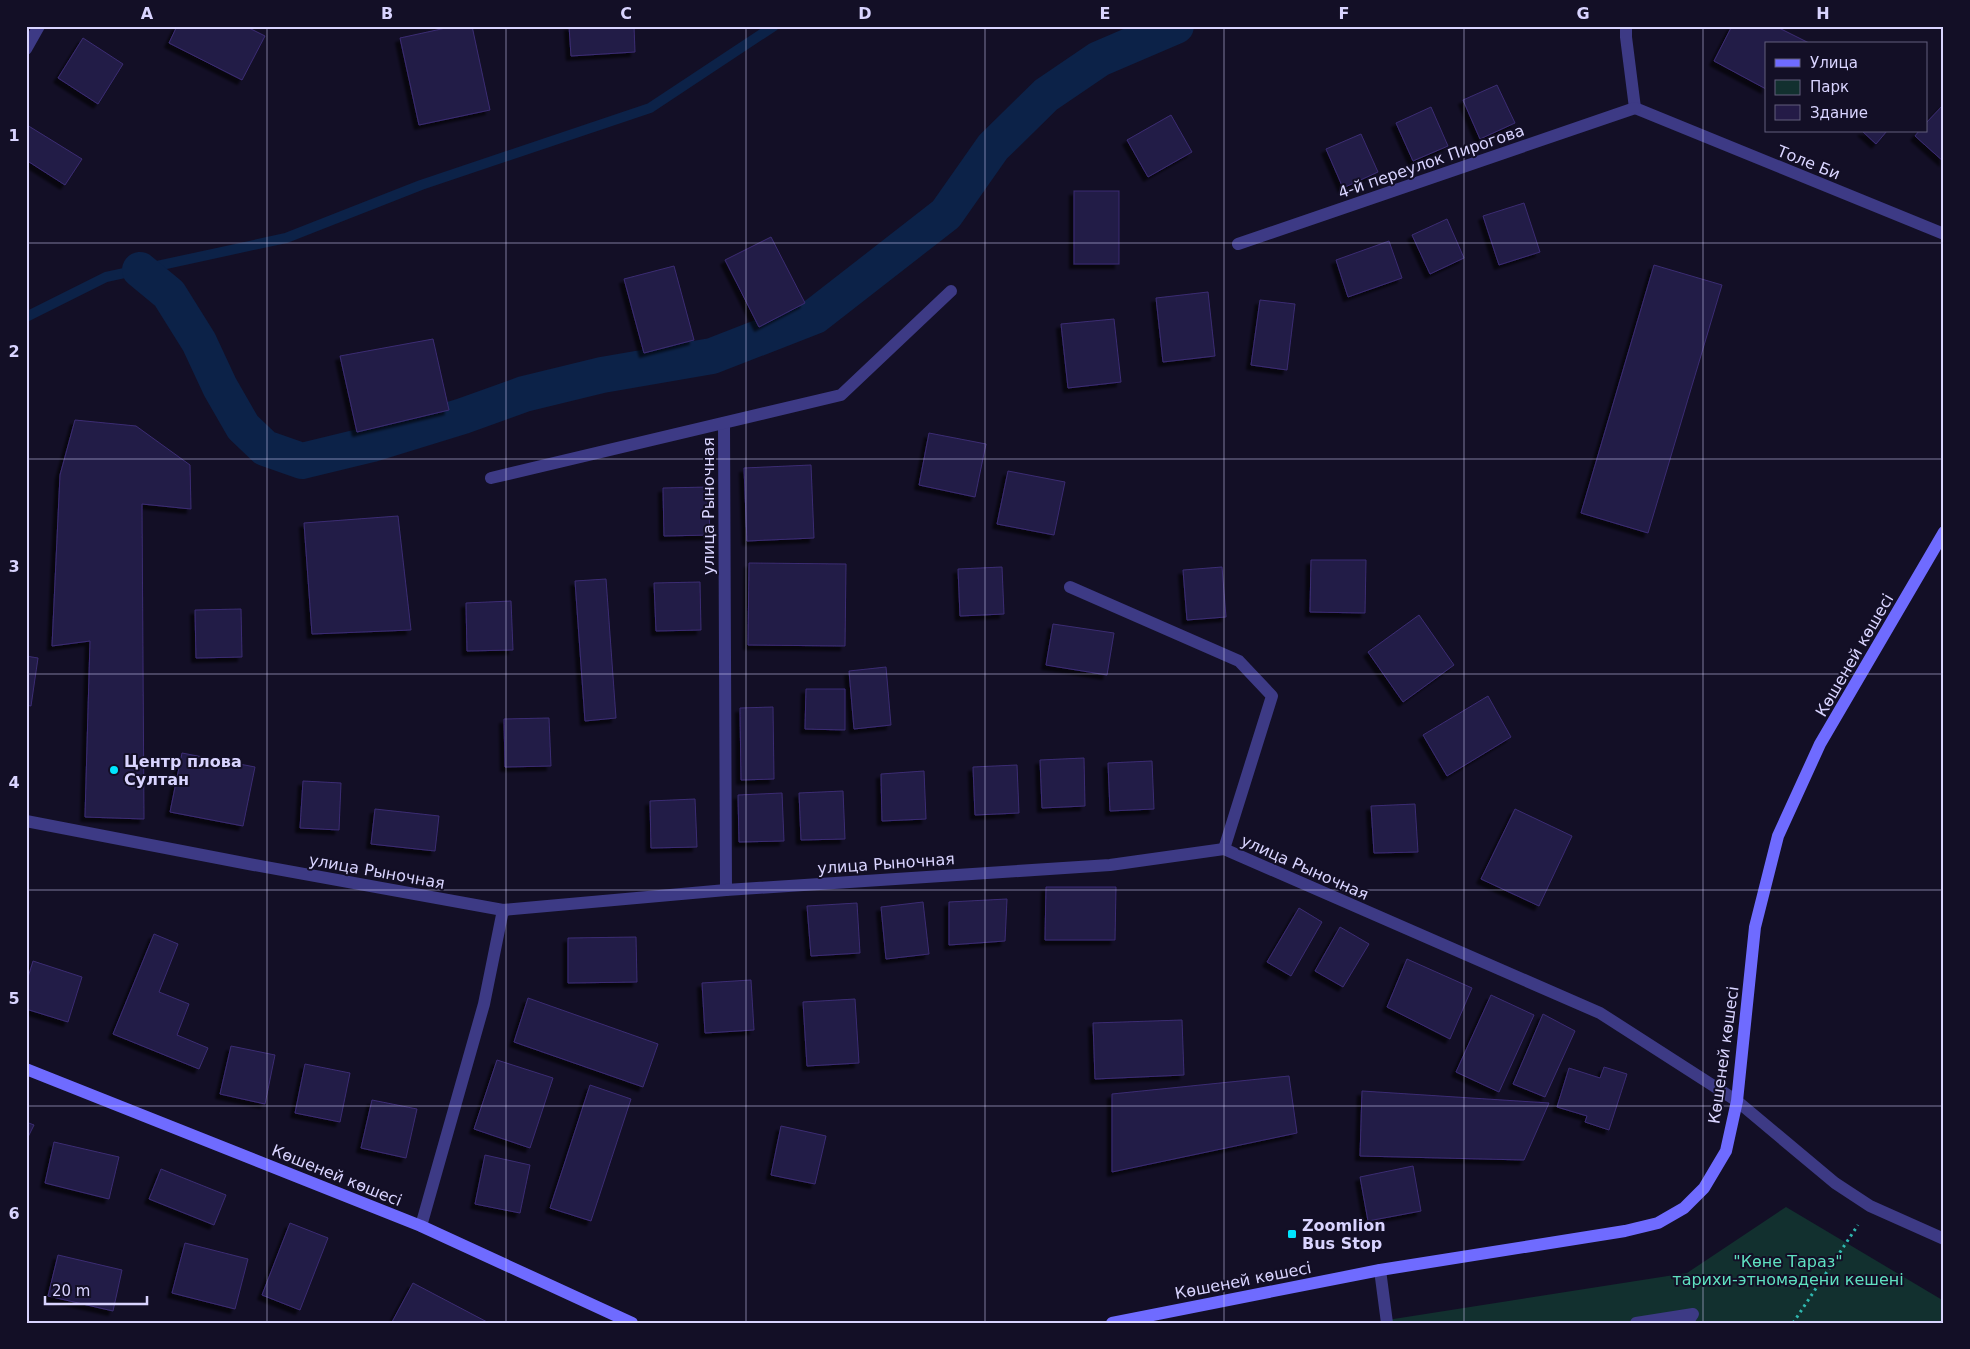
<svg xmlns="http://www.w3.org/2000/svg" width="1970" height="1349" viewBox="0 0 1970 1349" font-family="'DejaVu Sans',sans-serif">
<style>
.green{fill:#12302f}
.lines{fill:none;stroke-linecap:round;stroke-linejoin:round}
.stream{stroke:#0c2248;stroke-width:10}
.canal{stroke:#0c2248;stroke-width:36}
.building{fill:#241b47;stroke:#3b2d73;filter:url(#shadow)}
.path{stroke:#2fb8b0;stroke-width:3;stroke-dasharray:2.5 4;stroke-linecap:butt}
.lane{stroke:#3d3a85;stroke-width:12}
.street{stroke:#3d3a85;stroke-width:12}
.secondary{stroke:#6f6bff;stroke-width:12}
.grid{fill:none;stroke:#d9d4ff;stroke-width:1;stroke-opacity:0.55}
.poi-dot{fill:#00e5ff;stroke:#130f26;stroke-width:2}
.labels{text-anchor:middle;stroke-width:4;stroke-linejoin:round;paint-order:stroke}
.street-label{font-size:16px;fill:#d9d4ff;stroke:#130f26}
.poi-label{font-size:16px;font-weight:bold;fill:#d9d4ff;stroke:#130f26;text-anchor:start}
.park-label{font-size:16px;fill:#5fe0c0;stroke:#130f26}
.neatline{fill:none;stroke:#d9d4ff;stroke-width:2}
.grid-label{font-size:16px;text-anchor:middle;font-weight:bold;fill:#d9d4ff}
</style>
<defs>
<filter id="shadow"><feDropShadow dx="-4.5" dy="4.5" stdDeviation="1" flood-color="#0009"/></filter>
</defs>
<rect width="100%" height="100%" fill="#130f26"/>
<path class="green" d="M 1786,1207 L 1944,1301 L 1944,1323 L 1368,1323 L 1687,1273 Z"/>
<g class="lines">
<path class="stream" d="M 26,317 L 106,277 L 286,238 L 421,185 L 650,108 L 774,26"/>
<path class="canal" d="M 140,270 L 169,294 L 199,342 L 220,387 L 243,427 L 265,448 L 302,461 L 372,444 L 463,416 L 524,394 L 602,375 L 712,356 L 815,316 L 946,214 L 993,147 L 1046,95 L 1099,59 L 1176,26"/>
</g>
<g class="building">
<path d="M 177,26 L 245,26 L 265,36 L 242,80 L 169,43 Z"/>
<path d="M 455,26 L 472,26 L 490,110 L 419,125 L 400,38 Z"/>
<path d="M 569,26 L 634,26 L 635,52 L 571,56 Z"/>
<path d="M 1732,26 L 1775,26 L 1811,44 L 1766,44 L 1766,89 L 1714,61 Z"/>
<path d="M 83,38 L 123,64 L 98,104 L 58,78 Z"/>
<path d="M 1497,85 L 1515,123 L 1480,139 L 1463,100 Z"/>
<path d="M 1944,104 L 1944,162 L 1915,136 L 1919,131 L 1926,131 L 1926,123 Z"/>
<path d="M 1431,107 L 1448,146 L 1413,161 L 1396,123 Z"/>
<path d="M 1171,115 L 1192,152 L 1148,177 L 1127,140 Z"/>
<path d="M 27,125 L 82,159 L 65,185 L 26,160 Z"/>
<path d="M 1862,131 L 1887,131 L 1876,144 Z"/>
<path d="M 1361,134 L 1378,172 L 1343,188 L 1326,149 Z"/>
<rect x="1074" y="191" width="45" height="73"/>
<path d="M 1524,203 L 1540,252 L 1499,265 L 1483,216 Z"/>
<path d="M 1447,219 L 1464,258 L 1430,274 L 1412,235 Z"/>
<path d="M 771,237 L 805,303 L 759,327 L 725,260 Z"/>
<path d="M 1389,241 L 1402,278 L 1348,297 L 1336,260 Z"/>
<path d="M 1654,265 L 1722,285 L 1648,533 L 1581,513 Z"/>
<path d="M 674,266 L 694,340 L 644,353 L 624,279 Z"/>
<path d="M 1208,292 L 1215,356 L 1163,362 L 1156,298 Z"/>
<path d="M 1260,300 L 1295,304 L 1287,370 L 1251,365 Z"/>
<path d="M 1114,319 L 1121,382 L 1068,388 L 1061,324 Z"/>
<path d="M 433,339 L 449,410 L 357,432 L 340,356 Z"/>
<path d="M 75,420 L 136,426 L 190,465 L 191,509 L 142,504 L 144,819 L 85,817 L 90,641 L 52,646 L 60,475 Z"/>
<path d="M 929,433 L 986,444 L 975,497 L 919,485 Z"/>
<path d="M 811,465 L 814,538 L 747,541 L 744,468 Z"/>
<path d="M 1008,471 L 1065,482 L 1054,535 L 997,524 Z"/>
<path d="M 708,487 L 710,535 L 664,536 L 663,488 Z"/>
<path d="M 398,516 L 411,630 L 312,634 L 304,523 Z"/>
<path d="M 1311,560 L 1366,560 L 1365,613 L 1310,612 Z"/>
<path d="M 749,563 L 846,564 L 845,646 L 748,645 Z"/>
<path d="M 1002,567 L 1004,614 L 960,616 L 958,569 Z"/>
<path d="M 1222,567 L 1226,617 L 1187,620 L 1183,570 Z"/>
<path d="M 606,579 L 616,718 L 585,721 L 575,581 Z"/>
<path d="M 700,582 L 701,630 L 656,631 L 654,583 Z"/>
<path d="M 511,601 L 513,650 L 467,651 L 466,603 Z"/>
<path d="M 241,609 L 242,657 L 196,658 L 195,610 Z"/>
<path d="M 1419,615 L 1454,665 L 1403,702 L 1368,652 Z"/>
<path d="M 1053,624 L 1114,633 L 1107,675 L 1046,665 Z"/>
<path d="M 26,656 L 38,658 L 31,706 L 26,705 Z"/>
<path d="M 886,667 L 891,725 L 854,729 L 849,671 Z"/>
<path d="M 806,689 L 845,689 L 845,730 L 805,729 Z"/>
<path d="M 1488,696 L 1511,737 L 1447,776 L 1423,735 Z"/>
<path d="M 773,707 L 774,779 L 741,780 L 740,708 Z"/>
<path d="M 549,718 L 551,766 L 505,767 L 504,719 Z"/>
<path d="M 182,753 L 255,767 L 243,826 L 170,812 Z"/>
<path d="M 1084,758 L 1085,806 L 1042,808 L 1040,760 Z"/>
<path d="M 1152,761 L 1154,809 L 1110,811 L 1108,763 Z"/>
<path d="M 1017,765 L 1019,813 L 975,815 L 973,767 Z"/>
<path d="M 924,771 L 926,819 L 882,821 L 881,774 Z"/>
<path d="M 303,781 L 341,783 L 339,830 L 300,828 Z"/>
<path d="M 843,791 L 845,839 L 801,840 L 799,793 Z"/>
<path d="M 782,793 L 784,841 L 739,842 L 738,795 Z"/>
<path d="M 695,799 L 697,847 L 651,848 L 650,801 Z"/>
<path d="M 1415,804 L 1418,852 L 1374,853 L 1371,806 Z"/>
<path d="M 375,809 L 439,816 L 435,851 L 371,844 Z"/>
<path d="M 1515,809 L 1572,836 L 1539,906 L 1481,879 Z"/>
<path d="M 1046,887 L 1116,887 L 1115,940 L 1045,940 Z"/>
<path d="M 1007,899 L 1005,941 L 949,945 L 949,902 Z"/>
<path d="M 923,902 L 929,954 L 886,959 L 881,907 Z"/>
<path d="M 857,903 L 860,953 L 811,956 L 807,906 Z"/>
<path d="M 1299,908 L 1322,922 L 1291,976 L 1267,962 Z"/>
<path d="M 1340,927 L 1369,944 L 1343,987 L 1315,971 Z"/>
<path d="M 154,934 L 178,944 L 159,992 L 189,1004 L 177,1035 L 208,1048 L 199,1069 L 113,1034 Z"/>
<path d="M 636,937 L 637,982 L 568,983 L 568,938 Z"/>
<path d="M 1407,959 L 1472,988 L 1450,1039 L 1387,1007 Z"/>
<path d="M 33,961 L 82,977 L 68,1022 L 26,1009 L 26,984 Z"/>
<path d="M 751,980 L 754,1030 L 705,1033 L 702,983 Z"/>
<path d="M 1491,995 L 1534,1015 L 1499,1092 L 1456,1072 Z"/>
<path d="M 528,998 L 658,1044 L 643,1087 L 514,1042 Z"/>
<path d="M 855,999 L 859,1063 L 807,1066 L 803,1002 Z"/>
<path d="M 1543,1014 L 1575,1031 L 1545,1097 L 1513,1084 Z"/>
<path d="M 1182,1020 L 1184,1075 L 1095,1079 L 1093,1023 Z"/>
<path d="M 231,1046 L 275,1055 L 265,1104 L 220,1094 Z"/>
<path d="M 497,1060 L 553,1078 L 530,1148 L 474,1129 Z"/>
<path d="M 305,1064 L 350,1073 L 340,1122 L 295,1113 Z"/>
<path d="M 1604,1067 L 1627,1074 L 1609,1130 L 1585,1122 L 1587,1116 L 1557,1107 L 1569,1068 L 1600,1078 Z"/>
<path d="M 1289,1076 L 1297,1133 L 1112,1172 L 1112,1094 Z"/>
<path d="M 590,1085 L 631,1099 L 591,1221 L 550,1208 Z"/>
<path d="M 1362,1091 L 1549,1103 L 1524,1160 L 1360,1156 Z"/>
<path d="M 372,1100 L 417,1109 L 406,1158 L 361,1148 Z"/>
<path d="M 26,1122 L 34,1125 L 26,1141 Z"/>
<path d="M 781,1126 L 826,1136 L 815,1184 L 771,1175 Z"/>
<path d="M 54,1142 L 119,1157 L 109,1199 L 45,1183 Z"/>
<path d="M 485,1155 L 530,1165 L 520,1213 L 475,1204 Z"/>
<path d="M 1413,1166 L 1421,1211 L 1368,1221 L 1360,1177 Z"/>
<path d="M 161,1169 L 226,1195 L 214,1225 L 149,1199 Z"/>
<path d="M 290,1223 L 328,1238 L 300,1310 L 262,1295 Z"/>
<path d="M 185,1243 L 248,1259 L 235,1309 L 172,1293 Z"/>
<path d="M 58,1255 L 122,1270 L 113,1311 L 48,1296 Z"/>
<path d="M 413,1283 L 489,1323 L 392,1322 Z"/>
</g>
<g class="lines">
<path class="path" d="M 1793,1323 L 1858,1225"/>
<g class="lane">
<path d="M 1070,587 L 1239,661 L 1272,696 L 1224,849"/>
<path d="M 1380,1270 L 1387,1323"/>
<path d="M 1636,1323 L 1693,1314 L 1687,1323"/>
</g>
<g class="street">
<path d="M 1626,26 L 1626,37 L 1635,108"/>
<path d="M 26,49 L 39,26"/>
<path d="M 1635,108 L 1944,234"/>
<path d="M 1238,244 L 1635,108"/>
<path d="M 724,423 L 726,890"/>
<path d="M 491,478 L 841,395 L 951,291"/>
<path d="M 26,821 L 254,865 L 503,910 L 726,890 L 1110,865 L 1224,849 L 1600,1013 L 1737,1101 L 1835,1183 L 1870,1206 L 1944,1239"/>
<path d="M 421,1226 L 484,1004 L 503,910"/>
</g>
<g class="secondary">
<path d="M 26,1069 L 421,1226 L 632,1323"/>
<path d="M 1112,1323 L 1380,1270 L 1625,1231 L 1658,1223 L 1684,1208 L 1704,1188 L 1726,1151 L 1737,1101 L 1755,927 L 1778,836 L 1820,744 L 1944,532"/>
</g>
</g>
<path class="grid" d="M 267,26 L 267,1323M 506,26 L 506,1323M 746,26 L 746,1323M 985,26 L 985,1323M 1224,26 L 1224,1323M 1464,26 L 1464,1323M 1703,26 L 1703,1323M 26,243 L 1944,243M 26,459 L 1944,459M 26,674 L 1944,674M 26,890 L 1944,890M 26,1106 L 1944,1106"/>
<g class="poi-dot">
<circle cx="114" cy="770" r="5"/>
<rect x="1287" y="1229" width="10" height="10" rx="2.5"/>
</g>
<g class="labels">
<g class="street-label">
<text transform="translate(1431 161) rotate(-19)" y="6">4-й переулок Пирогова</text>
<text transform="translate(1809 162) rotate(22)" y="6">Толе Би</text>
<text transform="translate(708 506) rotate(-90)" y="6">улица Рыночная</text>
<text transform="translate(1854 655) rotate(-60)" y="6">Көшеней көшесі</text>
<text transform="translate(886 863) rotate(-4)" y="6">улица Рыночная</text>
<text transform="translate(1305 867) rotate(24)" y="6">улица Рыночная</text>
<text transform="translate(377 871) rotate(10)" y="6">улица Рыночная</text>
<text transform="translate(1723 1055) rotate(-82)" y="6">Көшеней көшесі</text>
<text transform="translate(337 1175) rotate(22)" y="6">Көшеней көшесі</text>
<text transform="translate(1243 1280) rotate(-11)" y="6">Көшеней көшесі</text>
</g>
<g class="poi-label">
<text x="124" y="767">Центр плова<tspan x="124" dy="18">Султан</tspan></text>
<text x="1302" y="1231">Zoomlion<tspan x="1302" dy="18">Bus Stop</tspan></text>
</g>
<g class="park-label">
<text x="1788" y="1267">"Көне Тараз"<tspan x="1788" dy="18">тарихи-этномәдени кешені</tspan></text>
</g>
</g>
<rect width="1970" height="1349" fill="none" stroke="#130f26" stroke-width="55"/>
<rect x="1765" y="42" width="162" height="90" fill="#130f26" stroke="#625e7d"/>
<rect x="1775" y="59" width="25" height="8" fill="#6f6bff" stroke="#625e7d"/>
<text x="1810" y="68" font-size="15" fill="#d9d4ff">Улица</text>
<rect x="1775" y="80" width="25" height="15" fill="#12302f" stroke="#625e7d"/>
<text x="1810" y="92" font-size="15" fill="#d9d4ff">Парк</text>
<rect x="1775" y="105" width="25" height="15" fill="#241b47" stroke="#625e7d"/>
<text x="1810" y="118" font-size="15" fill="#d9d4ff">Здание</text>
<path d="M45 1296v8h102v-8" fill="none" stroke="#d9d4ff" stroke-width="2.5"/>
<text x="52" y="1296" font-size="15" fill="#d9d4ff" stroke="#130f26" stroke-width="4" paint-order="stroke">20 m</text>
<rect x="28" y="28" width="1914" height="1294" class="neatline"/>
<g class="grid-label">
<text x="147" y="19">A</text>
<text x="387" y="19">B</text>
<text x="626" y="19">C</text>
<text x="865" y="19">D</text>
<text x="1105" y="19">E</text>
<text x="1344" y="19">F</text>
<text x="1583" y="19">G</text>
<text x="1823" y="19">H</text>
<text x="14" y="141">1</text>
<text x="14" y="357">2</text>
<text x="14" y="572">3</text>
<text x="14" y="788">4</text>
<text x="14" y="1004">5</text>
<text x="14" y="1219">6</text>
</g>
</svg>
